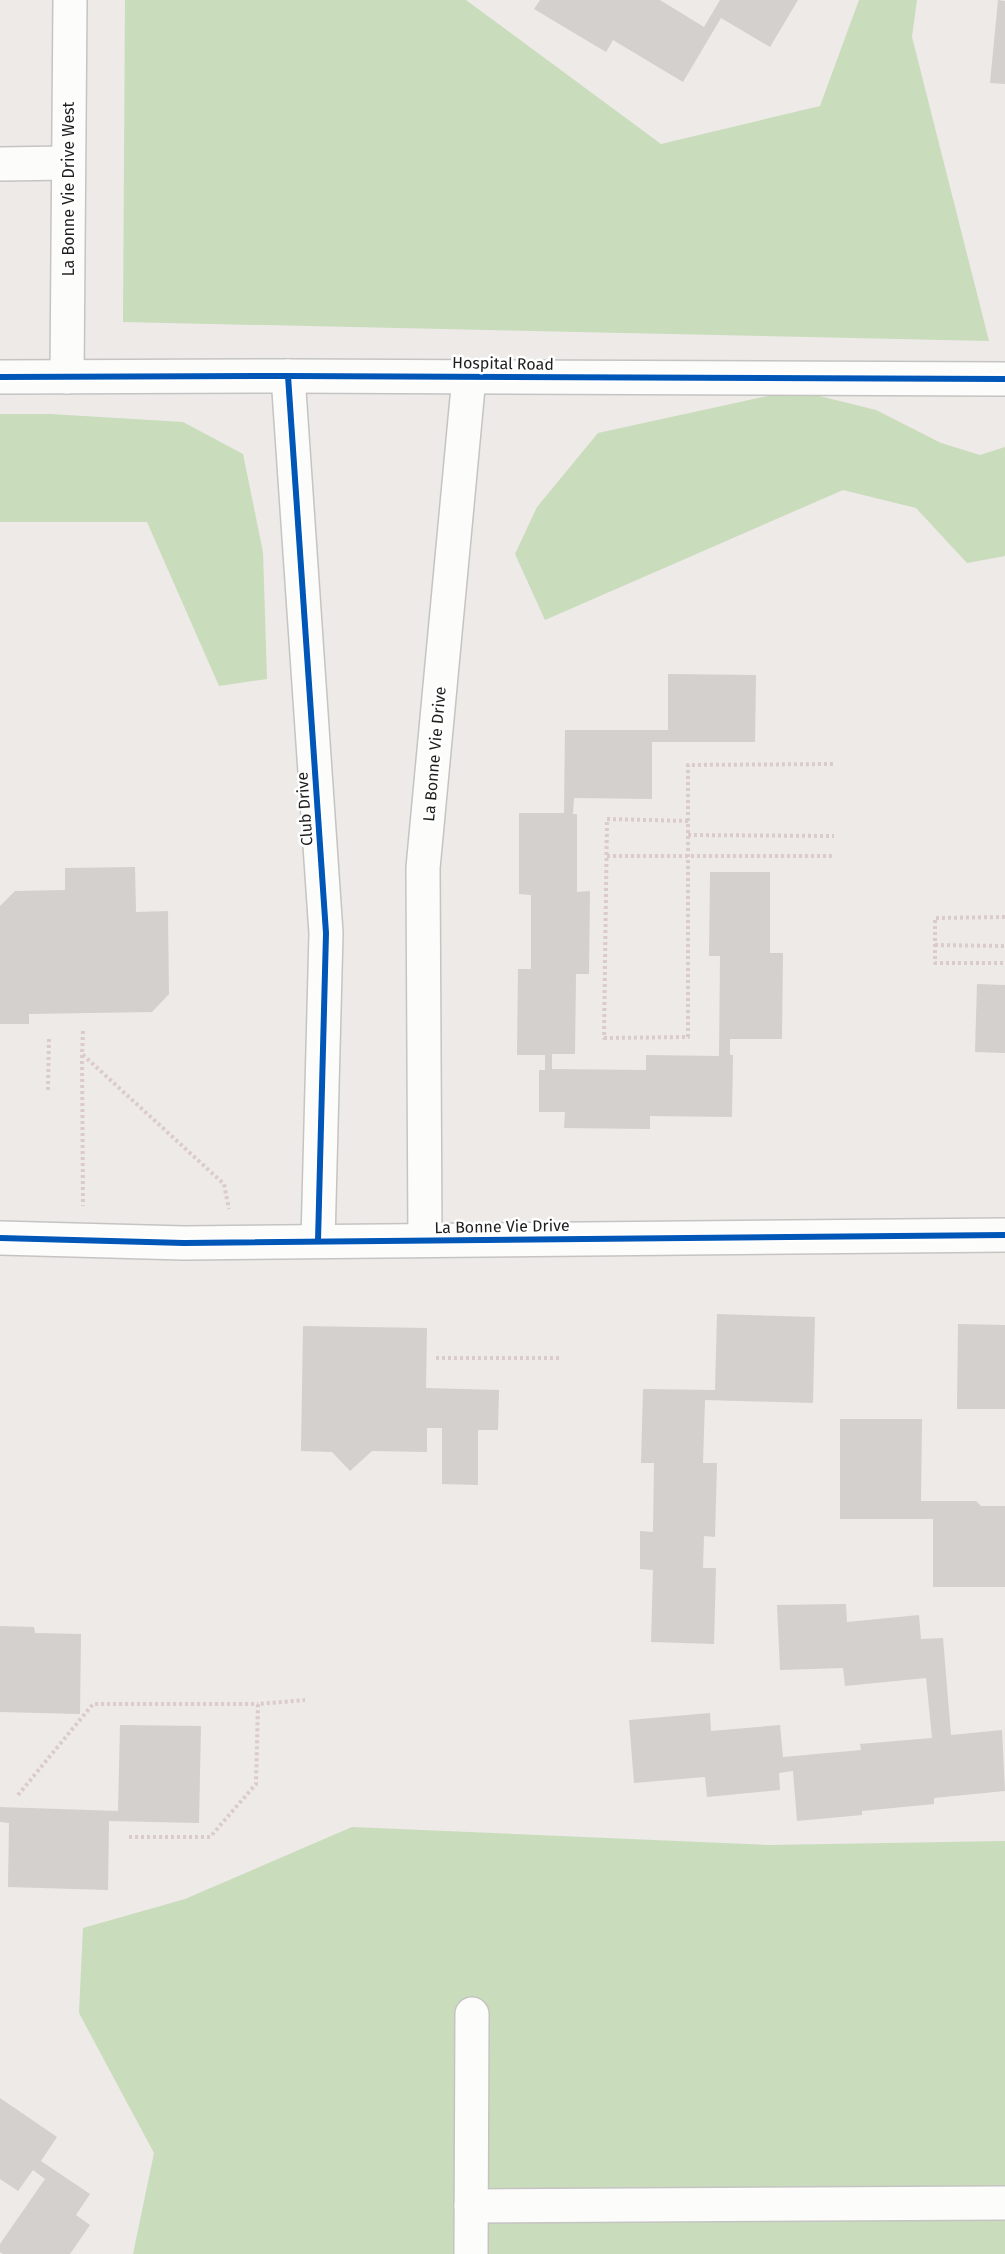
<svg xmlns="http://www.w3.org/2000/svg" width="1005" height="2254" viewBox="0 0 1005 2254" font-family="'Fira Sans',sans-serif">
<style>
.forest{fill:#c9dcbb}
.building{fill:#d3d0ce}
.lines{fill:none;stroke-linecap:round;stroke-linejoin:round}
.minor-casing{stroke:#c5c4c3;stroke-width:36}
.path{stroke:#dbcbca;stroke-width:4;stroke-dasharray:3 3;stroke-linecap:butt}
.minor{stroke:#fcfcfb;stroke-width:33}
.cycleway-casing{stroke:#fff;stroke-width:10}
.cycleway{stroke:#0057b8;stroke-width:6}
.labels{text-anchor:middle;stroke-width:5;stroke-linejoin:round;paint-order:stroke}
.street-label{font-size:16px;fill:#1e1e1e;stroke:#fff}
</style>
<rect width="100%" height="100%" fill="#edeae7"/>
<g class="forest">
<path d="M 125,0 L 466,0 L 661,144 L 820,106 L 859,0 L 917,0 L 912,37 L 989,341 L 123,322 Z"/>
<path d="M 795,390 L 876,410 L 941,443 L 980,455 L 1005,447 L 1005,556 L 967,563 L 916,508 L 843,490 L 545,620 L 515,554 L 537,507 L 598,433 Z"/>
<path d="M 0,414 L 50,414 L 183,422 L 243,454 L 263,552 L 267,679 L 219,686 L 147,522 L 0,522 Z"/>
<path d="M 352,1827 L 770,1845 L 1005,1841 L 1005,2254 L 133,2254 L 154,2153 L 79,2013 L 83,1928 L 185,1899 Z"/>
</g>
<g class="building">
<path d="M 540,0 L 660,0 L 704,27 L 720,0 L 798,0 L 770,47 L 721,18 L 683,82 L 613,40 L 606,52 L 534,9 Z"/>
<path d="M 998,0 L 1005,1 L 1005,84 L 990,83 Z"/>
<path d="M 668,674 L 756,675 L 755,742 L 652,742 L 652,799 L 574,798 L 573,814 L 577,814 L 577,892 L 590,891 L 589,974 L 576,974 L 575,1054 L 552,1054 L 552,1069 L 646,1070 L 646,1055 L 719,1056 L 720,956 L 709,956 L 710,872 L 770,872 L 770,953 L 783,953 L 782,1039 L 730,1039 L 730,1055 L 733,1055 L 732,1117 L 650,1116 L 650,1129 L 564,1128 L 565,1112 L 539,1112 L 539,1070 L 545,1070 L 545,1055 L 517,1055 L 518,969 L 531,969 L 531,895 L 519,894 L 519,813 L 564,813 L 565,730 L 668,730 Z"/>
<path d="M 135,867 L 136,912 L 168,911 L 169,994 L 152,1012 L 29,1014 L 29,1024 L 0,1024 L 0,906 L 15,891 L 65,890 L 65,868 Z"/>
<path d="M 977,984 L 1005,985 L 1005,1053 L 975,1052 Z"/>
<path d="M 717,1314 L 815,1317 L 813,1403 L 705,1400 L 703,1463 L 717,1463 L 715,1537 L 704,1536 L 703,1568 L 716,1568 L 714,1644 L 651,1642 L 653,1570 L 640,1569 L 640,1531 L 653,1532 L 654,1463 L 641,1463 L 643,1389 L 715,1390 Z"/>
<path d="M 958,1324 L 1005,1325 L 1005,1409 L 957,1409 Z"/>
<path d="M 303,1326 L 427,1328 L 426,1388 L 499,1390 L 498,1430 L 478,1430 L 478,1485 L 442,1484 L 442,1428 L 427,1428 L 427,1452 L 372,1451 L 350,1471 L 332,1452 L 301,1451 Z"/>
<path d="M 840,1419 L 922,1419 L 921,1501 L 976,1501 L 981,1506 L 1005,1506 L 1005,1587 L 933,1587 L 933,1519 L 840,1519 Z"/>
<path d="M 846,1604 L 847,1622 L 919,1615 L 921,1639 L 943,1638 L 951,1735 L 1002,1730 L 1005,1791 L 934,1798 L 934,1804 L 862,1811 L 862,1815 L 797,1821 L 793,1771 L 779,1773 L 780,1790 L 707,1797 L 705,1777 L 634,1783 L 629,1720 L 710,1713 L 711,1731 L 780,1725 L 783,1757 L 861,1750 L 860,1744 L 932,1738 L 926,1678 L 845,1686 L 843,1668 L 780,1670 L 777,1605 Z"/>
<path d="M 0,1626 L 34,1627 L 35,1633 L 81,1634 L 80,1714 L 0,1712 Z"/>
<path d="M 120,1725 L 201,1726 L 199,1823 L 109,1821 L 108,1890 L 8,1887 L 9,1823 L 0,1822 L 0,1807 L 118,1811 Z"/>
<path d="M 0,2098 L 57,2137 L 41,2161 L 90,2194 L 76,2215 L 90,2225 L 70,2254 L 3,2254 L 0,2252 L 0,2244 L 45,2179 L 33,2170 L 18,2191 L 0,2179 Z"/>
</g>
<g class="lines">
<g class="minor-casing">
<g id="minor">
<path d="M 0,164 L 68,163"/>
<path d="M 288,376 L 326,933 L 318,1241"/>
<path d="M 0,377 L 288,376 L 1005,379"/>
<path d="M 67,377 L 70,0"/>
<path d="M 0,1238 L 184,1243 L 1005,1235"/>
<path d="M 425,1240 L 423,868 L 469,377"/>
<path d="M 471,2206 L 1005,2203"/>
<path d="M 471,2254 L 472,2014"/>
</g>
</g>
<g class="path">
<path d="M 688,821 L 607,819 L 604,1038 L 688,1037 L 688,765 L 834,764"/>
<path d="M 688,835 L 834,836"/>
<path d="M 607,856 L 835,856"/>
<path d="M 1005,917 L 935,918 L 935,963 L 1005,963"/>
<path d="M 935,945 L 1005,946"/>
<path d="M 83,1031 L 82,1054 L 224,1184 L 229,1209"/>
<path d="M 82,1055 L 83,1206"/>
<path d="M 48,1090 L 49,1037"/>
<path d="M 436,1358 L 561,1358"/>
<path d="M 18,1795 L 93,1704 L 258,1704"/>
<path d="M 129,1837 L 210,1837 L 256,1784 L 258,1704 L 305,1700"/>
</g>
<use href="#minor" class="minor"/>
<g class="cycleway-casing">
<g id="cycleway">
<path d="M 288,376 L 326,933 L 318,1241"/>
<path d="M 0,377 L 288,376 L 1005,379"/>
<path d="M 0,1238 L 184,1243 L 1005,1235"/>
</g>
</g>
<use href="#cycleway" class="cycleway"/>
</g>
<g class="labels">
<g class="street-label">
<text transform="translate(68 189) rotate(-90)" y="6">La Bonne Vie Drive West</text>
<text transform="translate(503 363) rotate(1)" y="6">Hospital Road</text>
<text transform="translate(434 754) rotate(-85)" y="6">La Bonne Vie Drive</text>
<text transform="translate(304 809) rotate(-94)" y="6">Club Drive</text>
<text transform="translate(502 1226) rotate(-1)" y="6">La Bonne Vie Drive</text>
</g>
</g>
</svg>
